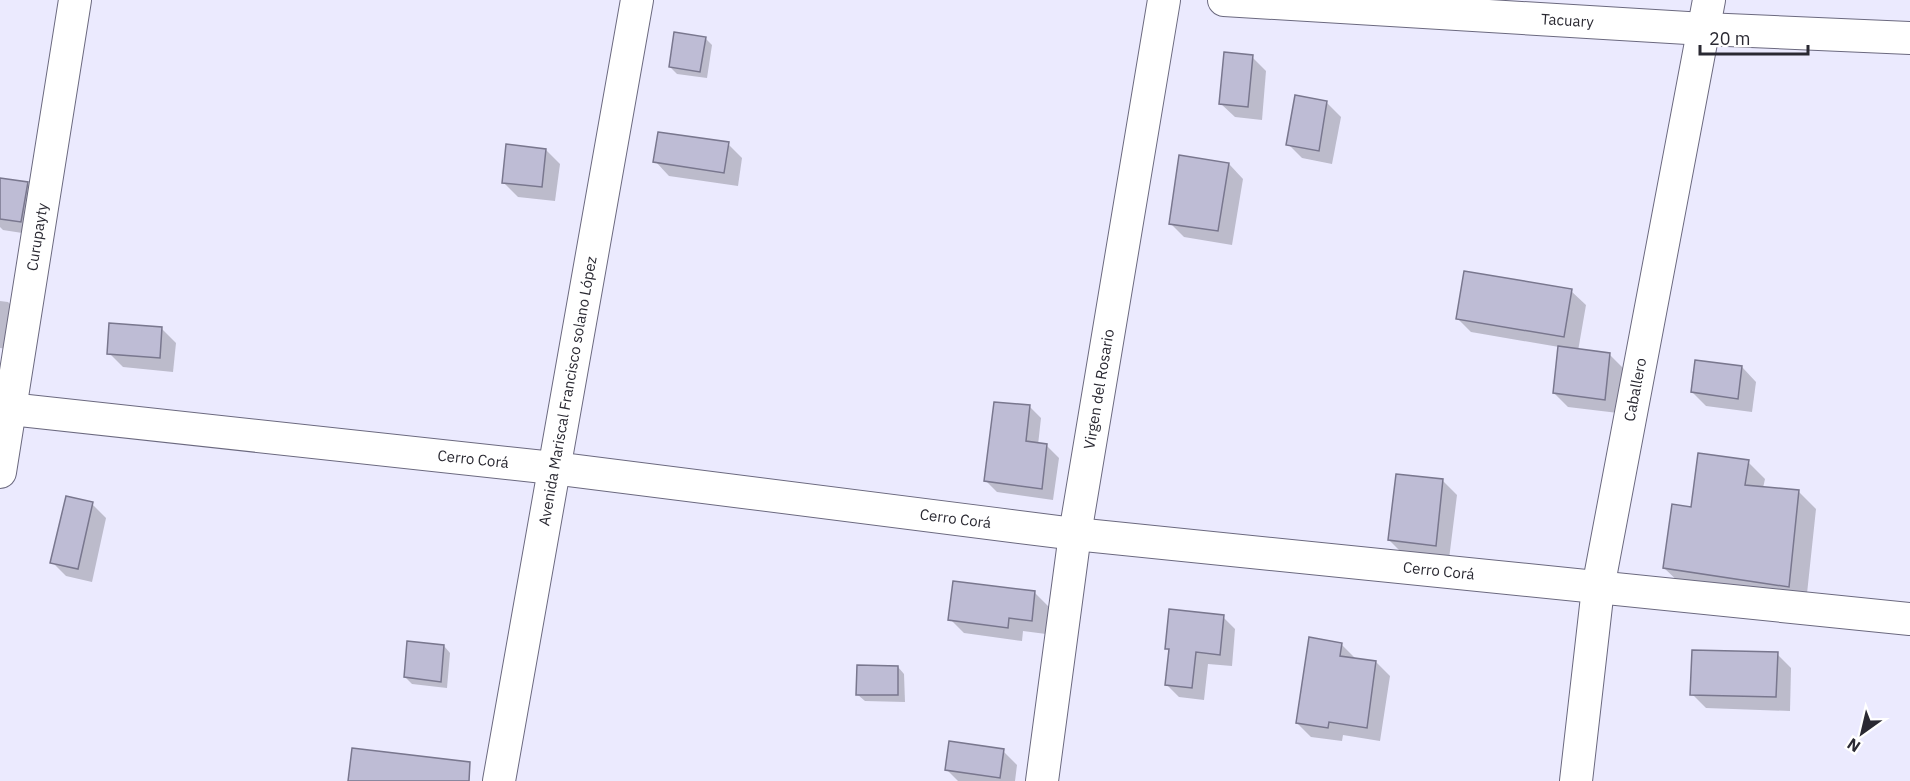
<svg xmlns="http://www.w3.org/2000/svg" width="1910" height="781" viewBox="0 0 1910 781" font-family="'IBM Plex Sans',sans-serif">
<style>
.shadow{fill:#0003}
.building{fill:#bebcd5;stroke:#79778e;stroke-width:1.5}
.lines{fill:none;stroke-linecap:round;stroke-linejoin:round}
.minor-casing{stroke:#6b697f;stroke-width:34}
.minor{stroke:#fff;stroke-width:32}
.labels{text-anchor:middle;stroke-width:5;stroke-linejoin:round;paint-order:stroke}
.street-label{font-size:15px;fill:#2a2932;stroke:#fff}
</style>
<rect width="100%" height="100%" fill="#ebeafe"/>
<g class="shadow">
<path d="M 705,38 L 712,45 L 707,78 L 677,74 L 670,67 Z"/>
<path d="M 1252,57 L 1266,71 L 1262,120 L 1235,117 L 1220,103 Z"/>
<path d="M 1327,103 L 1341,117 L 1332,164 L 1302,158 L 1288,144 Z"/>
<path d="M 728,144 L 742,158 L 738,186 L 669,176 L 655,161 Z"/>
<path d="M 546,150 L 560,164 L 555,201 L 518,197 L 504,183 Z"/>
<path d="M 1229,164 L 1243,179 L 1232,245 L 1184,237 L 1170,223 Z"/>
<path d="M 0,179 L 27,183 L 41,197 L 35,235 L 3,230 L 0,227 Z"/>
<path d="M 1571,291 L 1586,305 L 1578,351 L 1610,355 L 1624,369 L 1618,413 L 1568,407 L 1554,393 L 1559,347 L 1471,332 L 1457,318 Z"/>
<path d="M 0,301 L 8,302 L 22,316 L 17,350 L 0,348 Z"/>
<path d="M 162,329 L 176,343 L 173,372 L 123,367 L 109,353 Z"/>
<path d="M 1742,367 L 1756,382 L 1752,412 L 1706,406 L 1692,392 Z"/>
<path d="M 1029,406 L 1041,418 L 1038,445 L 1047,446 L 1059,458 L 1053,500 L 997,492 L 985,480 Z"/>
<path d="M 1748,462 L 1765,479 L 1763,488 L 1799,492 L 1816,509 L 1806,603 L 1682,585 L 1664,568 L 1692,509 Z"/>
<path d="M 1443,481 L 1457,495 L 1449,559 L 1403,554 L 1389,540 Z"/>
<path d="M 92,504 L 106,518 L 92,582 L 66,576 L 52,562 Z"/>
<path d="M 1035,593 L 1049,607 L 1046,634 L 1023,631 L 1022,641 L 964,633 L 950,619 Z"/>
<path d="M 1223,617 L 1235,629 L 1232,666 L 1208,664 L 1204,700 L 1179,697 L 1167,685 L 1170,652 L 1166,648 Z"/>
<path d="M 1341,644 L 1356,659 L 1376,662 L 1390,676 L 1380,741 L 1343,735 L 1342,741 L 1311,737 L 1297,723 Z"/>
<path d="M 444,646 L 450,653 L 447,688 L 412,684 L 405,677 Z"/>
<path d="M 1777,654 L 1791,668 L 1790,711 L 1706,708 L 1692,694 Z"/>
<path d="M 898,667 L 904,674 L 905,702 L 865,701 L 858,695 Z"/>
<path d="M 1003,751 L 1017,765 L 1015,781 L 958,781 L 946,769 Z"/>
</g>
<g class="building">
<path d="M 674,32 L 706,37 L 700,72 L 669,67 Z"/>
<path d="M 1224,52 L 1253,55 L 1248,107 L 1219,104 Z"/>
<path d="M 1295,95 L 1327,101 L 1319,151 L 1286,145 Z"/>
<path d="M 658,132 L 729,142 L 724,173 L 653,162 Z"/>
<path d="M 506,144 L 546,149 L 542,187 L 502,183 Z"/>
<path d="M 1179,155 L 1229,163 L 1218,231 L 1169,224 Z"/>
<path d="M 0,178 L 28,182 L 21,222 L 0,219 Z"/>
<path d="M 1464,271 L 1572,289 L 1564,337 L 1456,319 Z"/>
<path d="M 109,323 L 162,327 L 160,358 L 107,354 Z"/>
<path d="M 1558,346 L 1610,353 L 1605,400 L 1553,393 Z"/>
<path d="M 1695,360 L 1742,366 L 1738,399 L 1691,392 Z"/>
<path d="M 994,402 L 1030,405 L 1026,441 L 1047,444 L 1042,489 L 984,481 Z"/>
<path d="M 1698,453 L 1749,460 L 1745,485 L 1799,490 L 1789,587 L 1663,568 L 1672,504 L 1691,507 Z"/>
<path d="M 1396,474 L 1443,479 L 1436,546 L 1388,540 Z"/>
<path d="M 66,496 L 93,502 L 78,569 L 50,563 Z"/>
<path d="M 953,581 L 1035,591 L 1032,621 L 1009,618 L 1008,628 L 948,620 Z"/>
<path d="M 1169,609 L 1224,615 L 1220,655 L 1196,652 L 1192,688 L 1165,685 L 1169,649 L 1165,649 Z"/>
<path d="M 1309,637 L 1342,643 L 1340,656 L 1376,661 L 1367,728 L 1329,722 L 1328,728 L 1296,723 Z"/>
<path d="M 407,641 L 444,645 L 441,682 L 404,677 Z"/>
<path d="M 1692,650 L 1778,652 L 1776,697 L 1690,695 Z"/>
<path d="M 857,665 L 898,666 L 898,695 L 856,695 Z"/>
<path d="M 949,741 L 1004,749 L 1000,778 L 945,770 Z"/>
<path d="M 352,748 L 470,762 L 469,781 L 348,781 Z"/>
</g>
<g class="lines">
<g class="minor-casing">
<g id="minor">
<path id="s1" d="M 1224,0 L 1704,29 L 1910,38"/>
<path id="s2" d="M 0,408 L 553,468 L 1075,534 L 1910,619"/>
<path id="s3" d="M 0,472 L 75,0"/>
<path id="s4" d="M 499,781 L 637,0"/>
<path id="s5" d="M 1042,781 L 1075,534 L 1164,0"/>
<path id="s6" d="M 1576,781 L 1598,588 L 1709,0"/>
</g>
</g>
<use href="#minor" class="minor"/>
</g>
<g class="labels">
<g class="street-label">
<text dy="5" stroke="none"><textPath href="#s1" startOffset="344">Tacuary</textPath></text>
<text dy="5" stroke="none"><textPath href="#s3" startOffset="238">Curupayty</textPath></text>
<text dy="5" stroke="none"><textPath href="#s6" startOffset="396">Caballero</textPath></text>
<text dy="5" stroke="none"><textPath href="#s4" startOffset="396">Avenida Mariscal Francisco solano López</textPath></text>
<text dy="5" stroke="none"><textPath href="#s5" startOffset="396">Virgen del Rosario</textPath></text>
<text dy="5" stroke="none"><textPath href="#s2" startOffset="476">Cerro Corá</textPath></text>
<text dy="5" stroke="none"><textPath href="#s2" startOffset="962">Cerro Corá</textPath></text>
<text dy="5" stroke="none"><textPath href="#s2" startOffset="1448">Cerro Corá</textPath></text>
</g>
</g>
<g transform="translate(1862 733) rotate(214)" stroke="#ffffff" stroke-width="4.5" paint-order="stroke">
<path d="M0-4.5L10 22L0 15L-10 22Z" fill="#2a2932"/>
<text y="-9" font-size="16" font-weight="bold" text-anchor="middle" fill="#2a2932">N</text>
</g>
<path d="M1700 45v9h108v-9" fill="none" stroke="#2a2932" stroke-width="3"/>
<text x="1709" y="45" font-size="18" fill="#2a2932" stroke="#ffffff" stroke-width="4.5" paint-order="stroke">20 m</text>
</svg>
